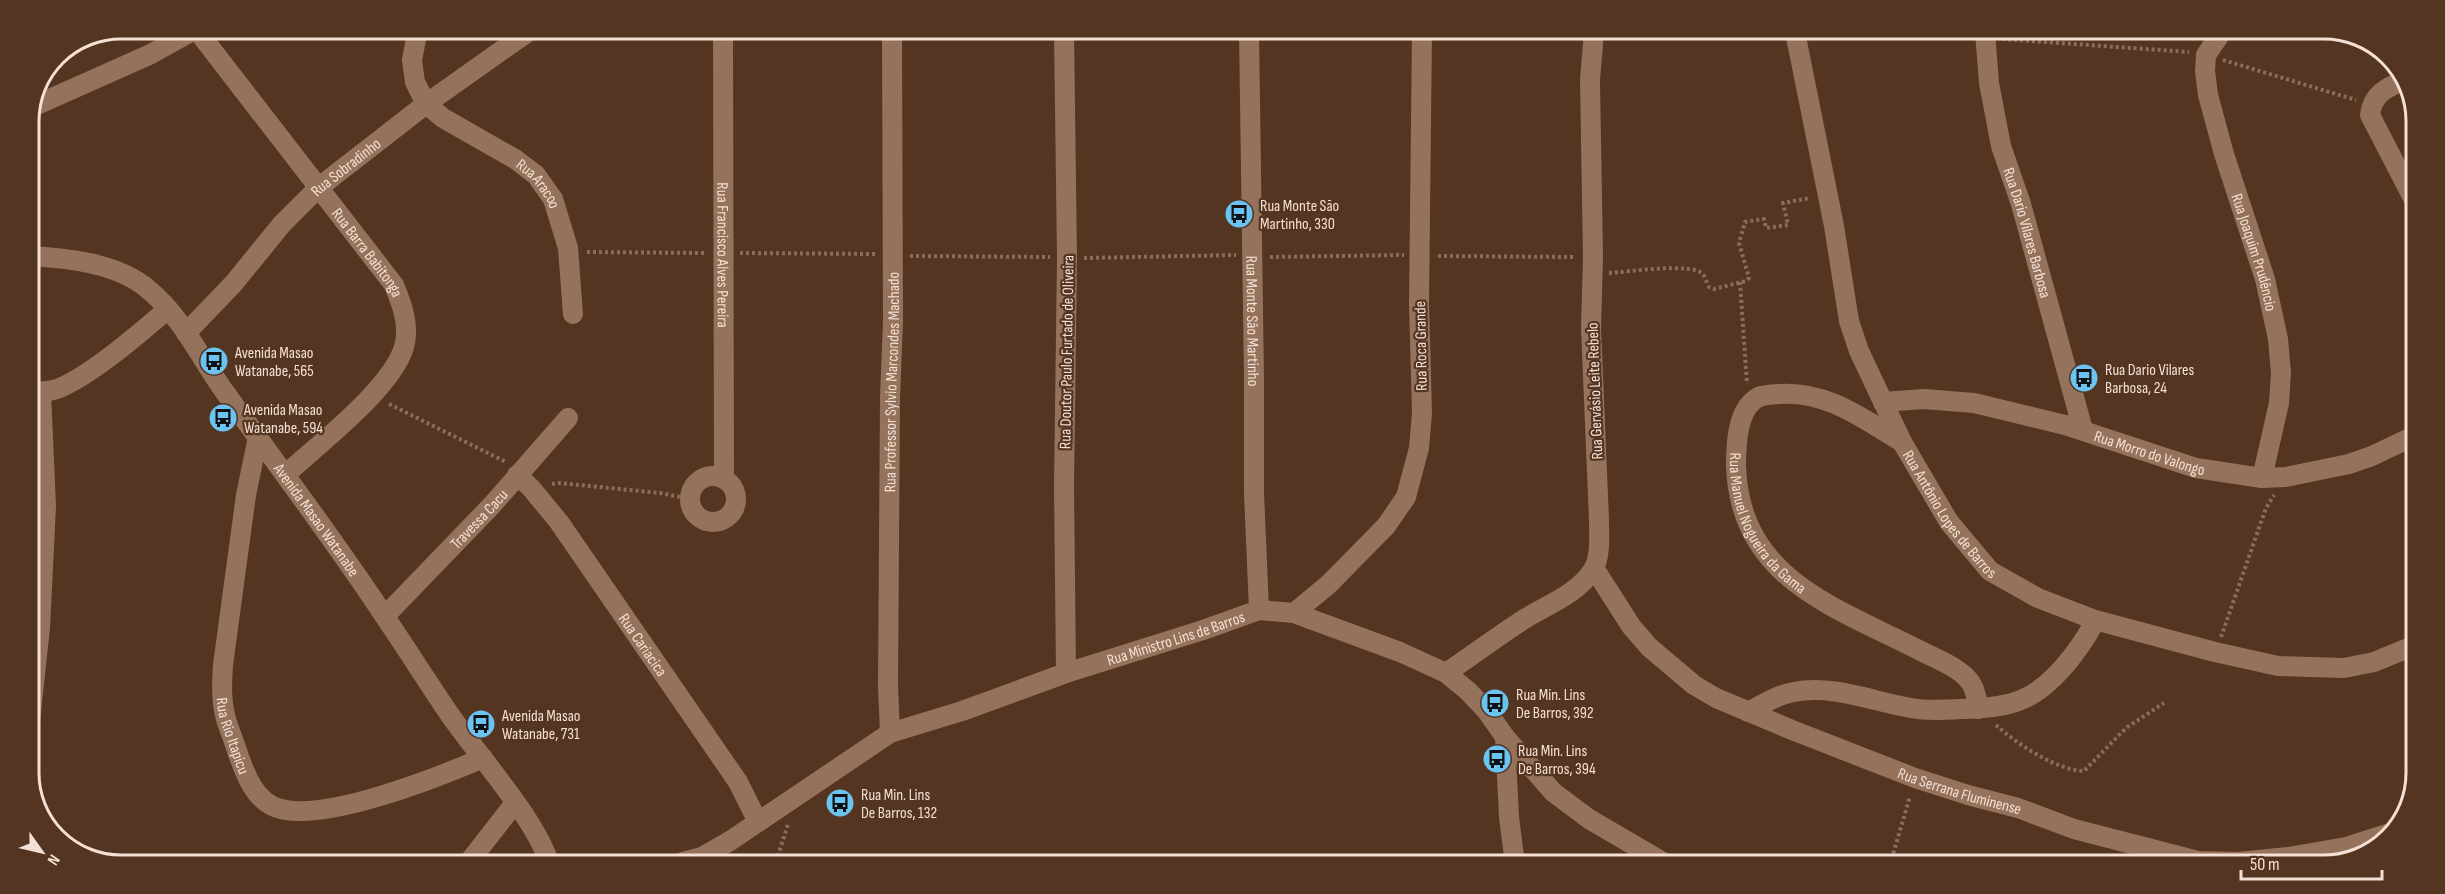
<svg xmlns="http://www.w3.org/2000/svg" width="2445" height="894" viewBox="0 0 2445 894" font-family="'Sofia Sans Condensed',sans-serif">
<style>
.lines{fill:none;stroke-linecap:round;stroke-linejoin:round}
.path{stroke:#896d5c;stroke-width:4;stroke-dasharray:3 3;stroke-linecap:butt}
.minor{stroke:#95725c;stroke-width:20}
.labels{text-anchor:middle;stroke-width:4.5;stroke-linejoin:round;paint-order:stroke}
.street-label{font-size:16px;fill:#f4e0d4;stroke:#543521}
.poi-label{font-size:16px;fill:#f4e0d4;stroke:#543521;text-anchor:start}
.rim{fill:none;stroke:#f4e0d4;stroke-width:3}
</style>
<rect width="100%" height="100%" fill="#543521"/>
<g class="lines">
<g class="path">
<path d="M 2002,39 L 2189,52"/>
<path d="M 2223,60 L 2356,100"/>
<path d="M 587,252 L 705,253"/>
<path d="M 740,253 L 876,254"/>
<path d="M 910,256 L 1050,257"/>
<path d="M 1438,256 L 1575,257"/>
<path d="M 1270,257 L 1404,255"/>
<path d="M 1084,258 L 1236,255"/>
<path d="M 1609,273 C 1626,272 1692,262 1703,274 C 1705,277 1707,283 1709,287 L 1714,289 L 1746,281 L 1749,278 L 1739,243 L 1745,222 L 1764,219 L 1766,228 L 1788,225 L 1783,203 L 1810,198"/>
<path d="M 1740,282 L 1747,384"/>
<path d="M 389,404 L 506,462"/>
<path d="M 552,484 L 559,483 L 660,493 L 691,499"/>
<path d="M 2221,637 L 2266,508 L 2274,495"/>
<path d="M 1996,725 C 2017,744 2056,770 2084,771 L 2126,728 L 2164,703"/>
<path d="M 776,862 L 788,824"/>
<path d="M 1890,865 L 1910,796"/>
</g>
<g class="minor">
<path id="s1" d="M 196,29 L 394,285 C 402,304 410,326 404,347 C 392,388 319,444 286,474"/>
<path id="s2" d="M 418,29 L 412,60 L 415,82 L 426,104 L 443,118 L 515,159 L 536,175 L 553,199 L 568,248 L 573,314"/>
<path id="s3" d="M 723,30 L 724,479"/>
<path d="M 1064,31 L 1067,258 L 1064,486 L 1066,673"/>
<path id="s4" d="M 1249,31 L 1254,379 L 1254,493 L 1259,610"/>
<path id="s5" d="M 1795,32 L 1834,226 L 1849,321 L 1859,351 L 1902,442 L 1949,522 L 1990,571 L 2038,598 L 2095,620 L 2215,652 L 2278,666 L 2344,668 L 2374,662 L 2413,646"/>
<path id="s6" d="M 1985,32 L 1989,83 L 2001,146 L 2021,204 L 2083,430"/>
<path id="s7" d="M 2221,33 L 2206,55 L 2205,71 L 2208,95 L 2224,154 L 2265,279 L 2278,339 L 2281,373 L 2279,403 L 2262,478"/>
<path d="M 2404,81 C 2386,87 2372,95 2370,115 L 2416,204"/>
<path d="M 32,107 L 151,54 L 196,29"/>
<path id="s8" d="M 29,256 C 67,258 119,263 149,290 C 183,318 201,360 227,395 C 280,469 335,541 385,617 C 407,649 428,683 450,715 C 480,758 532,814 549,862"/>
<path id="s9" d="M 186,333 L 234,283 L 282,224 L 318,188 L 426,104 L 532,29"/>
<path d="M 29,391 C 40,392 52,392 62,387 C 95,372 140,333 168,309"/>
<path id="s10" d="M 1883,402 L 1924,399 L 1974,403 L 2065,425 L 2196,468 L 2262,478 L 2286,477 L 2349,464 L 2372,456 L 2414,436"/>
<path id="s11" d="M 258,437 L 246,495 L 223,665 C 222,681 221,698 225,715 C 227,725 232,735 235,745 C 243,768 253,803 281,809 C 328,821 436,778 483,758"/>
<path id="s12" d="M 1902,442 C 1862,418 1826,390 1778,394 C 1769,395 1760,394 1753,401 C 1737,414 1736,447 1736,465 C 1739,577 1832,606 1917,649 C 1934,658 1960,667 1971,683 C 1976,691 1977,700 1978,709"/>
<path id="s13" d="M 517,475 L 531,488 L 559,522 L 738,782 L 758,822"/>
<circle cx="713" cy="499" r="23"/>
<path id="s14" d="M 1594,568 L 1631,626 L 1649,647 L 1694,685 L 1716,698 L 1792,730 L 1915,778 L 1968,795 L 2018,808 L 2074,829 L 2198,861 L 2238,862 L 2288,857 L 2346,847 L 2390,833"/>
<path d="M 1294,613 L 1329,584 L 1386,526 L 1406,497 L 1419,448 L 1422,413 L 1419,304 L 1422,31"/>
<path id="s15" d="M 385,616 L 492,505 L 568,418"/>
<path d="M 1446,673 C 1473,655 1499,635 1526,618 C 1549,604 1577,594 1593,570 C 1601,557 1599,535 1599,520 L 1591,328 L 1593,257 L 1590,80 L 1594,32"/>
<path d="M 1748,712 C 1763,704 1777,695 1794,692 C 1832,684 1874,702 1911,708 C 1927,711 1944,710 1961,709 C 2013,708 2037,701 2071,658 C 2080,646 2089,635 2095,620"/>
<path d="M 29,730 L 40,628 L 46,506 L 41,392"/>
<path id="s16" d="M 890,733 L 888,686 L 890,398 L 893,321 L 892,30"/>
<path d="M 1505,737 L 1509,817 L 1515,864"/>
<path d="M 469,862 L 515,803"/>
<path id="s17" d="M 683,862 L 702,857 L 730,841 L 890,733 L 962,711 L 1066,673 L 1203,630 L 1259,610 L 1294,613 L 1400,652 L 1446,673 L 1468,691 L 1486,710 L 1505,737 L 1553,792 L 1589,819 L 1666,864"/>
</g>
</g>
<defs>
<g id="bus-disc" transform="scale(1.5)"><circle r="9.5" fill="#6ac3f1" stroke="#543521"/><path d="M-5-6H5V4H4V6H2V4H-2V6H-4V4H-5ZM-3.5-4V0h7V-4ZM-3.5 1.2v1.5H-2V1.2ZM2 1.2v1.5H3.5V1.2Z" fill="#111"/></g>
</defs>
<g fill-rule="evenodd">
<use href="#bus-disc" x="1239" y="214"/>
<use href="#bus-disc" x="214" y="361"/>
<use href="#bus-disc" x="2084" y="378"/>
<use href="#bus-disc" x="223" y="418"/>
<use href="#bus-disc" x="1495" y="703"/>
<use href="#bus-disc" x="481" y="724"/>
<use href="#bus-disc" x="1497" y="759"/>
<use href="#bus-disc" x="840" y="803"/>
</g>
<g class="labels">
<g class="street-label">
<text dy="6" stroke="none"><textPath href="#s9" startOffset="231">Rua Sobradinho</textPath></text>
<text dy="6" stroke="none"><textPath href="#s2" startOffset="218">Rua Aracoo</textPath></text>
<text dy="6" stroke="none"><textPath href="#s6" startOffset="206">Rua Dario Vilares Barbosa</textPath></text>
<text dy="6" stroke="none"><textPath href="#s7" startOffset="231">Rua Joaquim Prudêncio</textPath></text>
<text dy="6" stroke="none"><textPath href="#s1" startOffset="282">Rua Barra Babitonga</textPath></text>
<text dy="6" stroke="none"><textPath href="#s3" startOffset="225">Rua Francisco Alves Pereira</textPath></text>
<text dy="6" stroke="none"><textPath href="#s4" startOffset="290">Rua Monte São Martinho</textPath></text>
<text transform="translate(1420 346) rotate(-91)" y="6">Rua Roca Grande</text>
<text transform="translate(1066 352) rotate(-89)" y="6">Rua Doutor Paulo Furtado de Oliveira</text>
<text dy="6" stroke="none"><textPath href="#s16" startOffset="351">Rua Professor Sylvio Marcondes Machado</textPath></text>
<text transform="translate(1594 391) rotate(-92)" y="6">Rua Gervásio Leite Rebelo</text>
<text dy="6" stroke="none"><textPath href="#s10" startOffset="274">Rua Morro do Valongo</textPath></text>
<text dy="6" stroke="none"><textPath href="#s5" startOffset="513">Rua Antônio Lopes de Barros</textPath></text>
<text dy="6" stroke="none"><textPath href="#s15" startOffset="135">Travessa Cacu</textPath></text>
<text dy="6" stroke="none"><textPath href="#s12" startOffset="298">Rua Manuel Nogueira da Gama</textPath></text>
<text dy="6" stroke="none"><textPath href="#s8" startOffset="412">Avenida Masao Watanabe</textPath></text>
<text dy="6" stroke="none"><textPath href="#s17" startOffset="546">Rua Ministro Lins de Barros</textPath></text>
<text dy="6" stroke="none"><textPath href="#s13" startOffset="212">Rua Cariacica</textPath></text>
<text dy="6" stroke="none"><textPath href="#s11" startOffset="303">Rua Rio Itapicu</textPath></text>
<text dy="6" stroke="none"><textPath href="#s14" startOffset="442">Rua Serrana Fluminense</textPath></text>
</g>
<g class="poi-label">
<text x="1260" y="211">Rua Monte São<tspan x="1260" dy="18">Martinho, 330</tspan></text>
<text x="235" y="358">Avenida Masao<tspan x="235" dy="18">Watanabe, 565</tspan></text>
<text x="2105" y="375">Rua Dario Vilares<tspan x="2105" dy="18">Barbosa, 24</tspan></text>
<text x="244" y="415">Avenida Masao<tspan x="244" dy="18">Watanabe, 594</tspan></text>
<text x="1516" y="700">Rua Min. Lins<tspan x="1516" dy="18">De Barros, 392</tspan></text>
<text x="502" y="721">Avenida Masao<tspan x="502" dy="18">Watanabe, 731</tspan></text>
<text x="1518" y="756">Rua Min. Lins<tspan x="1518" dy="18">De Barros, 394</tspan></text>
<text x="861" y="800">Rua Min. Lins<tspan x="861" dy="18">De Barros, 132</tspan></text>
</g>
</g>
<path d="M0 0H2445V894H0ZM121 39H2324A82 82 0 0 1 2406 121V773A82 82 0 0 1 2324 855H121A82 82 0 0 1 39 773V121A82 82 0 0 1 121 39Z" fill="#543521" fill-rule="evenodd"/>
<path class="rim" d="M121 39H2324A82 82 0 0 1 2406 121V773A82 82 0 0 1 2324 855H121A82 82 0 0 1 39 773V121A82 82 0 0 1 121 39Z"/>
<g transform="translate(42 852) rotate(124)" stroke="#543521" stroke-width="4.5" paint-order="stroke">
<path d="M0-4.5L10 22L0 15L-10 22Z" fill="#f4e0d4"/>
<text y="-9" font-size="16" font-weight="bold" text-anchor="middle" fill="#f4e0d4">N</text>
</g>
<path d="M2241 870v9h141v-9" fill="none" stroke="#f4e0d4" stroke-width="3"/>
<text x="2250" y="870" font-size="18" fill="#f4e0d4" stroke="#543521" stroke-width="4.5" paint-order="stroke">50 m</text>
</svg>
